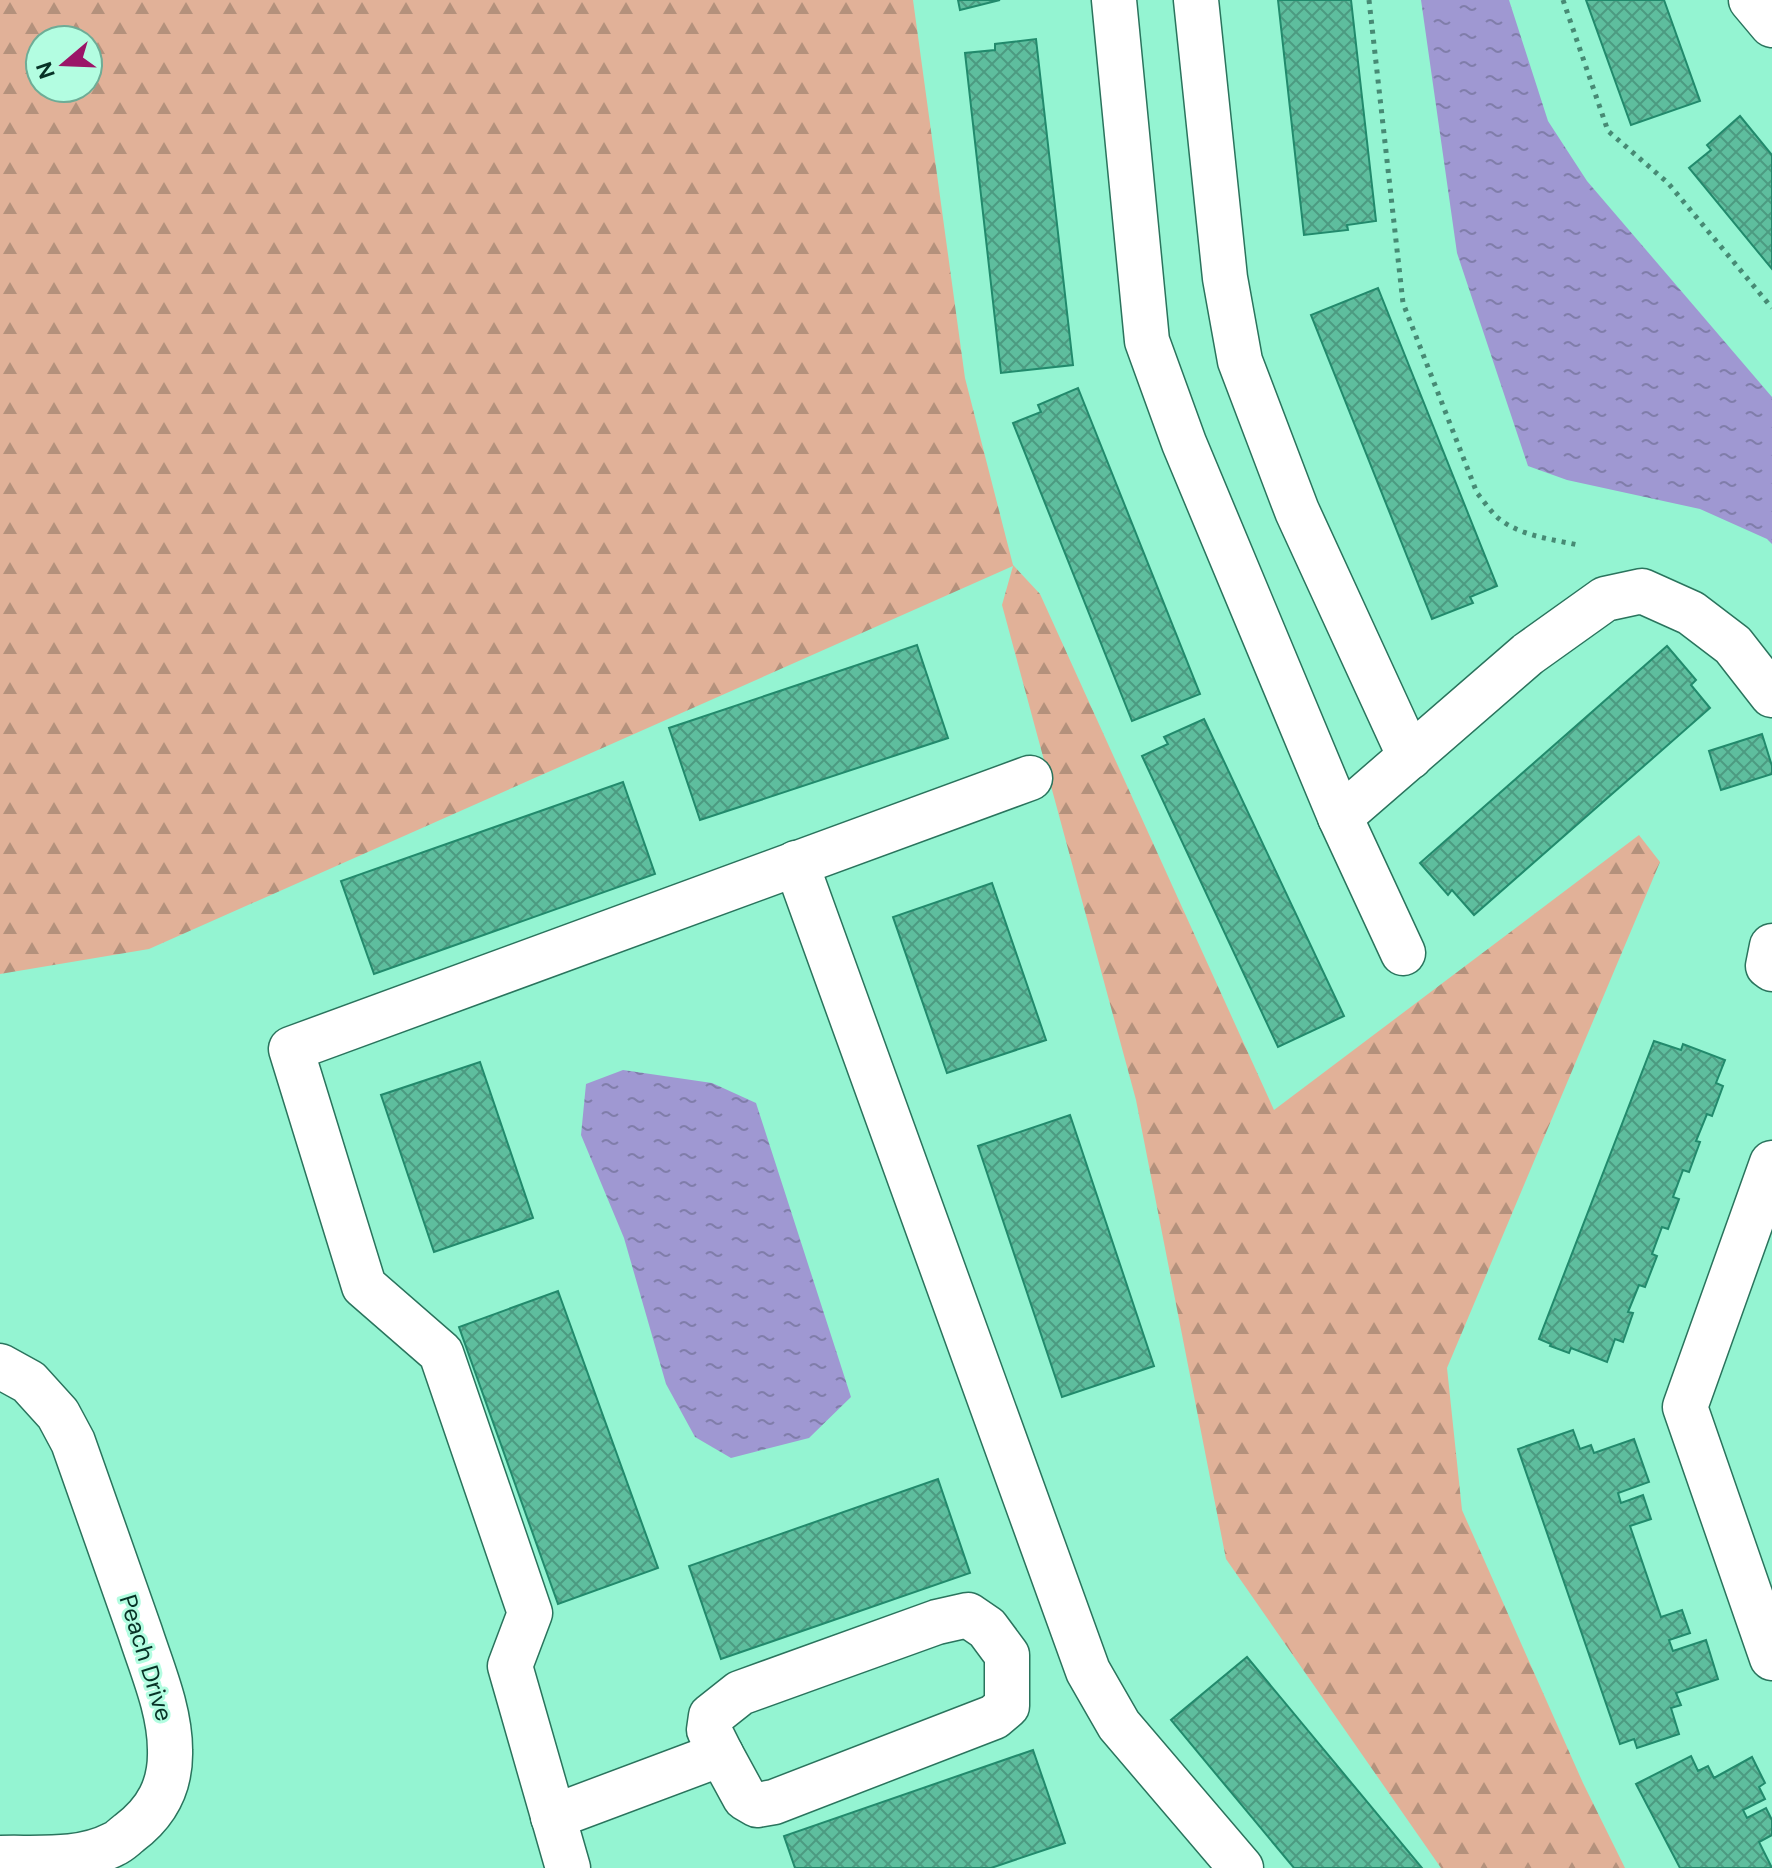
<svg xmlns="http://www.w3.org/2000/svg" width="1772" height="1868" viewBox="0 0 1772 1868" font-family="'DM Sans',sans-serif">
<style>
.forest{fill:url(#forest-firs);fill-rule:evenodd}
.water{fill:url(#water-ripples)}
.building{fill:url(#building-cross-hatch);stroke:#228a6c;stroke-width:2}
.lines{fill:none;stroke-linecap:round;stroke-linejoin:round}
.minor-casing{stroke:#2a745d;stroke-width:47}
.path{stroke:#478a74;stroke-width:5;stroke-dasharray:4 6;stroke-linecap:butt}
.minor{stroke:#fff;stroke-width:44}
.labels{text-anchor:middle;stroke-width:6;stroke-linejoin:round;paint-order:stroke}
.street-label{font-size:24px;fill:#073226;stroke:#b3fde1}
</style>
<defs>
<pattern id="forest-firs" width="22" height="20" patternUnits="userSpaceOnUse" patternTransform="scale(2)"><rect width="22" height="20" fill="#e1b198"/><path d="M5 1l3.5 6h-7zM16 11l3.5 6h-7z" fill="#b4917c"/></pattern>
<pattern id="water-ripples" width="26" height="14" patternUnits="userSpaceOnUse" patternTransform="scale(2)"><rect width="26" height="14" fill="#9f98d2"/><path d="M2 4q2-2 4 0t4 0M15 11q2-2 4 0t4 0" fill="none" stroke="#807daa"/></pattern>
<pattern id="building-cross-hatch" width="8" height="8" patternUnits="userSpaceOnUse" patternTransform="scale(2)"><rect width="8" height="8" fill="#5ebe9e"/><path d="M0 0l8 8M0 8l8-8" fill="none" stroke="#4c9b81"/></pattern>
</defs>
<rect width="100%" height="100%" fill="#94f4d2"/>
<path class="forest" d="M 0,0 L 913,0 L 965,378 L 1013,565 L 1040,594 L 1274,1110 L 1639,835 L 1660,862 L 1447,1368 L 1462,1510 L 1583,1783 L 1625,1868 L 1441,1868 L 1226,1559 L 1136,1100 L 1002,605 L 1013,566 L 149,949 L 0,974 ZM 40,40 L 88,40 L 88,88 L 40,88 Z"/>
<g class="water">
<path d="M 1421,0 L 1509,0 L 1548,121 L 1587,181 L 1772,397 L 1772,544 L 1767,539 L 1700,509 L 1567,480 L 1528,466 L 1457,253 Z"/>
<path d="M 623,1070 L 712,1083 L 756,1103 L 851,1397 L 809,1438 L 731,1458 L 695,1437 L 666,1384 L 624,1238 L 581,1135 L 586,1084 Z"/>
</g>
<g class="building">
<path d="M 958,0 L 1000,0 L 960,10 Z"/>
<path d="M 1278,0 L 1351,0 L 1376,221 L 1347,225 L 1348,230 L 1304,235 Z"/>
<path d="M 1586,0 L 1664,0 L 1700,101 L 1631,125 Z"/>
<path d="M 1036,39 L 1073,365 L 1001,373 L 965,53 L 995,50 L 995,44 Z"/>
<path d="M 1740,116 L 1772,155 L 1772,269 L 1689,168 L 1711,150 L 1707,145 Z"/>
<path d="M 1378,288 L 1497,586 L 1470,597 L 1473,603 L 1432,619 L 1311,315 Z"/>
<path d="M 1078,388 L 1200,694 L 1132,721 L 1013,423 L 1041,412 L 1038,405 Z"/>
<path d="M 917,645 L 948,738 L 700,820 L 669,728 Z"/>
<path d="M 1667,646 L 1696,680 L 1691,685 L 1710,708 L 1474,915 L 1452,890 L 1448,895 L 1420,863 Z"/>
<path d="M 1204,719 L 1344,1016 L 1278,1047 L 1142,756 L 1168,744 L 1164,737 Z"/>
<path d="M 1762,734 L 1772,766 L 1772,774 L 1721,790 L 1709,751 Z"/>
<path d="M 623,782 L 655,874 L 374,974 L 341,881 Z"/>
<path d="M 992,883 L 1046,1040 L 947,1073 L 893,917 Z"/>
<path d="M 1654,1041 L 1681,1050 L 1683,1044 L 1725,1060 L 1716,1083 L 1723,1086 L 1712,1116 L 1707,1114 L 1696,1141 L 1700,1142 L 1689,1172 L 1683,1170 L 1673,1197 L 1679,1199 L 1668,1229 L 1662,1227 L 1652,1254 L 1657,1256 L 1645,1287 L 1639,1285 L 1628,1312 L 1633,1313 L 1623,1342 L 1615,1339 L 1607,1362 L 1571,1348 L 1569,1353 L 1550,1346 L 1551,1344 L 1539,1339 Z"/>
<path d="M 480,1062 L 533,1218 L 434,1252 L 381,1095 Z"/>
<path d="M 1070,1115 L 1154,1366 L 1062,1397 L 978,1146 Z"/>
<path d="M 558,1291 L 658,1568 L 558,1604 L 459,1327 Z"/>
<path d="M 1573,1430 L 1580,1449 L 1591,1445 L 1594,1453 L 1634,1439 L 1649,1482 L 1618,1493 L 1621,1503 L 1643,1495 L 1651,1519 L 1630,1526 L 1661,1617 L 1682,1610 L 1690,1633 L 1669,1640 L 1673,1651 L 1706,1640 L 1718,1679 L 1676,1693 L 1681,1705 L 1671,1708 L 1679,1734 L 1637,1748 L 1634,1739 L 1620,1744 L 1518,1449 Z"/>
<path d="M 938,1479 L 970,1573 L 721,1659 L 689,1566 Z"/>
<path d="M 1247,1657 L 1422,1868 L 1294,1868 L 1171,1720 Z"/>
<path d="M 1033,1750 L 1065,1843 L 991,1868 L 795,1868 L 784,1836 Z"/>
<path d="M 1691,1756 L 1698,1771 L 1708,1766 L 1714,1778 L 1752,1757 L 1765,1783 L 1759,1787 L 1765,1799 L 1743,1810 L 1747,1818 L 1766,1808 L 1772,1820 L 1772,1835 L 1759,1842 L 1772,1868 L 1680,1868 L 1636,1784 Z"/>
</g>
<g class="lines">
<g class="minor-casing">
<g id="minor">
<path d="M 1114,0 L 1147,341 L 1184,443 L 1340,817 L 1403,953"/>
<path d="M 1196,0 L 1225,278 L 1240,361 L 1297,511 L 1410,757"/>
<path d="M 1751,0 L 1772,25"/>
<path d="M 1340,817 L 1528,654 L 1605,599 L 1642,591 L 1691,613 L 1733,645 L 1772,695"/>
<path d="M 796,863 L 1088,1671 L 1119,1725 L 1241,1868"/>
<path d="M 1772,946 L 1768,966 L 1772,969"/>
<path d="M 1772,1163 L 1685,1407 L 1772,1658"/>
<path d="M 0,1366 L 29,1382 L 58,1414 L 73,1442 C 95,1505 118,1568 140,1632 C 152,1669 170,1710 170,1750 C 171,1786 157,1812 129,1833 C 124,1837 119,1842 114,1844 C 80,1862 37,1857 0,1858"/>
<path d="M 968,1615 L 987,1628 L 1007,1655 L 1007,1706 L 994,1717 L 774,1802 L 757,1805 L 745,1798 L 721,1754 L 709,1730 L 711,1716 L 740,1693 L 937,1622 Z"/>
<path d="M 553,1817 L 721,1754"/>
<path d="M 568,1868 L 510,1666 L 530,1613 L 441,1353 L 364,1286 L 291,1049 L 1030,778"/>
</g>
</g>
<g class="path">
<path d="M 1369,0 L 1403,303 L 1477,493 C 1484,501 1490,511 1498,518 C 1520,536 1551,539 1578,545"/>
<path d="M 1563,0 L 1608,131 L 1668,183 L 1772,308"/>
</g>
<use href="#minor" class="minor"/>
</g>
<g class="labels">
<g class="street-label">
<text transform="translate(146 1658) rotate(73)" y="8">Peach Drive</text>
</g>
</g>
<g transform="translate(64 64) rotate(251)"><circle r="38" fill="#b3fde1" stroke="#6eac96" stroke-width="2"/>
<path d="M0-6L14 30L0 20L-14 30Z" fill="#9b1568"/>
<text y="-12" font-size="22" font-weight="bold" text-anchor="middle" fill="#073226">N</text>
</g>
</svg>
